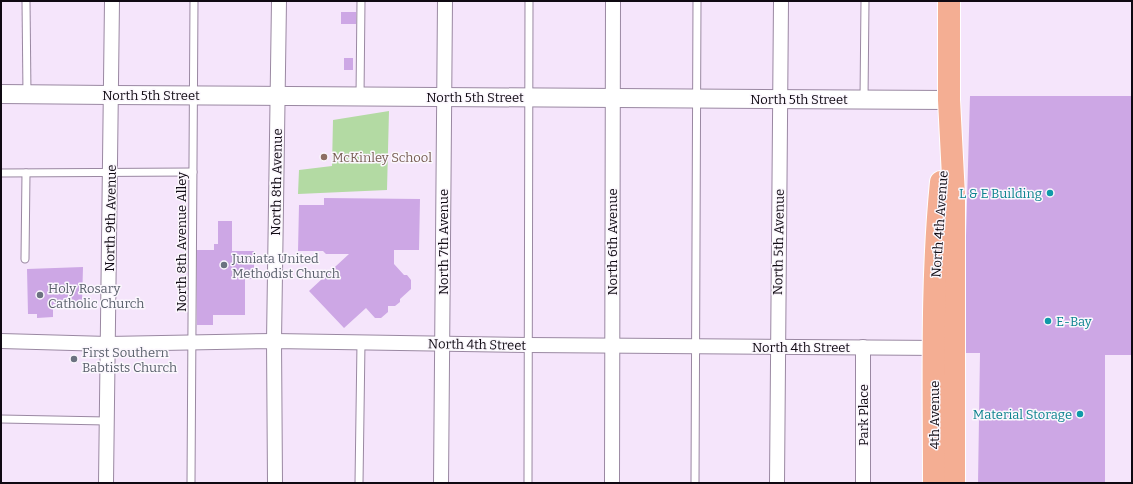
<svg xmlns="http://www.w3.org/2000/svg" width="1133" height="484" viewBox="0 0 1133 484" font-family="Bitter,serif">
<style>
.green{fill:#b3daa3}
.building{fill:#cda7e5}
.lines{fill:none;stroke-linecap:round;stroke-linejoin:round}
.service-casing{stroke:#9a88a2;stroke-width:9}
.minor-casing{stroke:#9a88a2;stroke-width:16}
.tertiary-casing{stroke:#9a88a2;stroke-width:20}
.primary-casing{stroke:#fff;stroke-width:24}
.service{stroke:#fff;stroke-width:7}
.minor{stroke:#fff;stroke-width:14}
.tertiary{stroke:#fff;stroke-width:18}
.primary{stroke:#f4ae93;stroke-width:22}
.education-dot{fill:#8d6e63;stroke:#fbf7fd;stroke-width:1.5}
.culture-dot{fill:#0f9aa8;stroke:#fbf7fd;stroke-width:1.5}
.worship-dot{fill:#6b7280;stroke:#fbf7fd;stroke-width:1.5}
.labels{text-anchor:middle;stroke-width:3;stroke-linejoin:round;paint-order:stroke}
.street-label{font-size:13px;fill:#0f0912;stroke:#fbf7fd}
.education-label{font-size:13px;fill:#785e54;stroke:#fbf7fd;text-anchor:start}
.culture-label{font-size:13px;fill:#0d838f;stroke:#fbf7fd;text-anchor:end}
.worship-label{font-size:13px;fill:#5b616d;stroke:#fbf7fd;text-anchor:start}
</style>
<rect width="100%" height="100%" fill="#f5e5fb"/>
<path class="green" d="M 389,111 L 387,190 L 298,194 L 299,170 L 332,166 L 333,120 Z"/>
<g class="building">
<rect x="341" y="12" width="15" height="12"/>
<rect x="344" y="58" width="9" height="12"/>
<path d="M 970,96 L 1132,96 L 1132,355 L 1105,355 L 1105,483 L 978,483 L 980,353 L 966,353 L 966,236 Z"/>
<path d="M 324,198 L 420,199 L 419,250 L 394,250 L 394,264 L 404,275 L 407,275 L 411,280 L 411,289 L 400,299 L 400,302 L 395,306 L 388,306 L 388,312 L 381,318 L 375,318 L 366,308 L 344,328 L 309,291 L 349,254 L 326,254 L 323,251 L 298,251 L 299,205 L 324,205 Z"/>
<path d="M 218,221 L 232,221 L 232,251 L 254,251 L 254,279 L 245,279 L 245,315 L 213,315 L 213,325 L 197,325 L 197,250 L 214,250 L 214,244 L 218,244 Z"/>
<path d="M 83,267 L 82,303 L 53,304 L 53,317 L 37,318 L 37,314 L 28,314 L 27,269 Z"/>
</g>
<g class="lines">
<g class="service-casing">
<g id="service">
<path d="M 26,1 L 27,94"/>
<path d="M 360,96 L 361,1"/>
<path d="M 864,99 L 865,1"/>
<path d="M 1,173 L 193,172"/>
<path d="M 25,259 L 26,173"/>
<path d="M 1,419 L 107,421"/>
<path d="M 191,483 L 194,1"/>
<path d="M 359,483 L 361,343"/>
<path d="M 528,483 L 529,1"/>
<path d="M 695,483 L 697,1"/>
</g>
</g>
<g class="minor-casing">
<g id="minor">
<path d="M 1,341 L 108,344 L 274,341 L 529,345 L 941,348"/>
<path d="M 106,483 L 112,1"/>
<path d="M 275,483 L 274,341 L 279,1"/>
<path d="M 441,483 L 445,1"/>
<path d="M 612,483 L 613,1"/>
<path d="M 777,483 L 781,1"/>
<path d="M 863,483 L 863,347"/>
</g>
</g>
<g class="tertiary-casing">
<path id="tertiary" d="M 1,94 L 111,95 L 949,100"/>
</g>
<g class="primary-casing">
<g id="primary">
<path d="M 949,1 L 949,100 L 954,196 L 954,483"/>
<path d="M 934,483 C 934,383 931,282 941,182"/>
</g>
</g>
<use href="#service" class="service"/>
<use href="#minor" class="minor"/>
<use href="#tertiary" class="tertiary"/>
<use href="#primary" class="primary"/>
</g>
<circle class="education-dot" cx="324" cy="157" r="4"/>
<g class="culture-dot">
<circle cx="1050" cy="193" r="4"/>
<circle cx="1048" cy="321" r="4"/>
<circle cx="1080" cy="414" r="4"/>
</g>
<g class="worship-dot">
<circle cx="224" cy="265" r="4"/>
<circle cx="40" cy="295" r="4"/>
<circle cx="74" cy="359" r="4"/>
</g>
<g class="labels">
<g class="street-label">
<text x="151" y="100">North 5th Street</text>
<text x="475" y="102">North 5th Street</text>
<text x="799" y="104">North 5th Street</text>
<text transform="translate(276 182) rotate(-89)" y="5">North 8th Avenue</text>
<text transform="translate(110 218) rotate(-89)" y="5">North 9th Avenue</text>
<text transform="translate(939 224) rotate(-86)" y="5">North 4th Avenue</text>
<text transform="translate(181 242) rotate(-90)" y="5">North 8th Avenue Alley</text>
<text transform="translate(443 242) rotate(-90)" y="5">North 7th Avenue</text>
<text transform="translate(612 242) rotate(-90)" y="5">North 6th Avenue</text>
<text transform="translate(778 242) rotate(-89)" y="5">North 5th Avenue</text>
<text transform="translate(477 344) rotate(1)" y="5">North 4th Street</text>
<text x="801" y="352">North 4th Street</text>
<text transform="translate(863 415) rotate(-90)" y="5">Park Place</text>
<text transform="translate(934 415) rotate(-90)" y="5">4th Avenue</text>
</g>
<g class="education-label">
<text x="332" y="162">McKinley School</text>
</g>
<g class="culture-label">
<text x="1042" y="198">L &amp; E Building</text>
<text x="1056" y="326" text-anchor="start">E-Bay</text>
<text x="1072" y="419">Material Storage</text>
</g>
<g class="worship-label">
<text x="232" y="263">Juniata United<tspan x="232" dy="15">Methodist Church</tspan></text>
<text x="48" y="293">Holy Rosary<tspan x="48" dy="15">Catholic Church</tspan></text>
<text x="82" y="357">First Southern<tspan x="82" dy="15">Babtists Church</tspan></text>
</g>
</g>
<rect width="1133" height="484" fill="none" stroke="#0f0912" stroke-width="4"/>
</svg>
